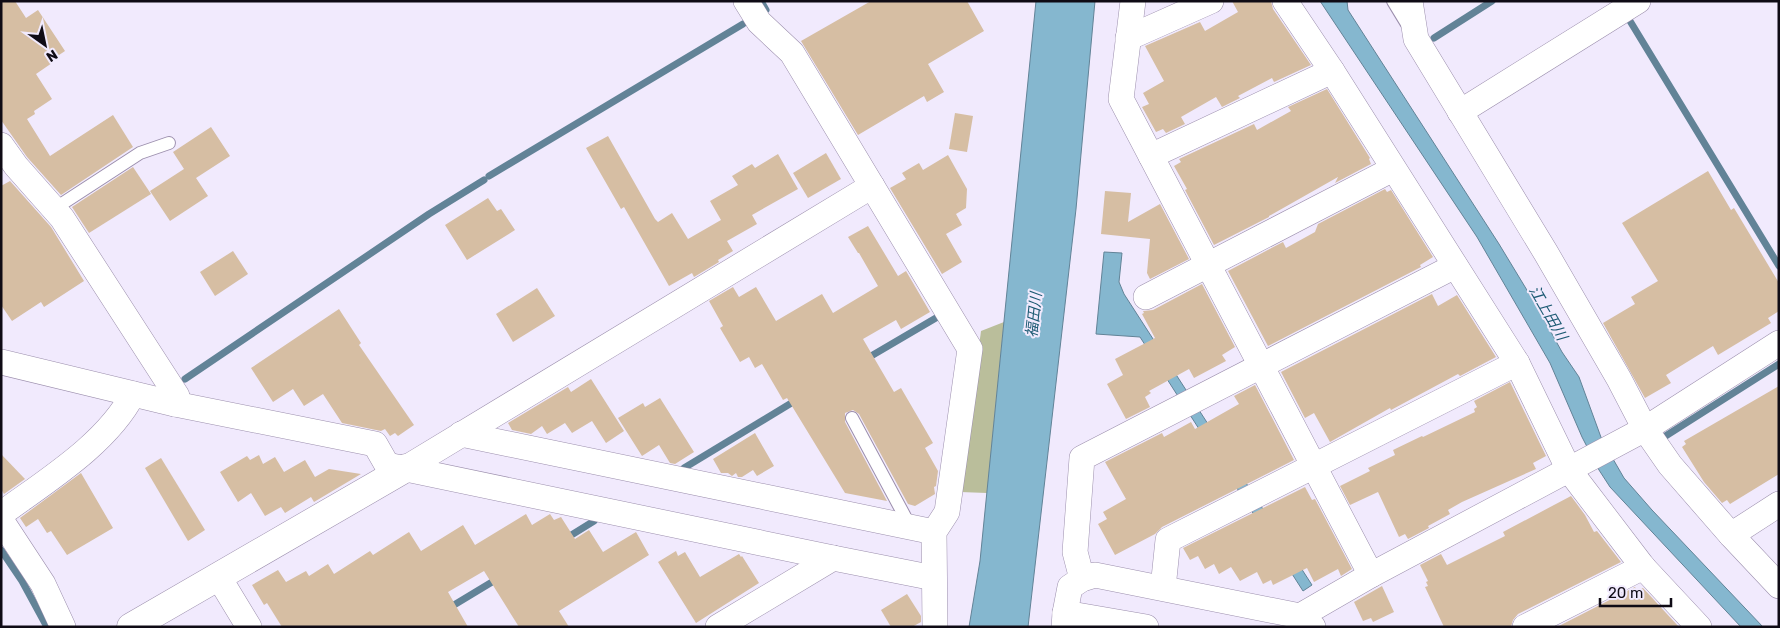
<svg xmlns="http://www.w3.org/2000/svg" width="1780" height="628" viewBox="0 0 1780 628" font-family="Rubik,'Noto Sans JP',sans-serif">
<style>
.green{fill:#babe9b}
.water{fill:#85b7cf;stroke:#628397}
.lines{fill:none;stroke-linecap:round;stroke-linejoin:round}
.stream{stroke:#628397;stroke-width:7}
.building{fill:#d6bea3}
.service-casing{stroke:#9c8fad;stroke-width:14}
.minor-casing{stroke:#9c8fad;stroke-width:26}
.tertiary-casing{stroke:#9c8fad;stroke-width:29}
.service{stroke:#fff;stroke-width:12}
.minor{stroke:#fff;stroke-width:25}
.tertiary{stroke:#fff;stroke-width:28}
.labels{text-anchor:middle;stroke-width:4;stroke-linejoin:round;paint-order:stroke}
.water-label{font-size:15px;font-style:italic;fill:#1c5a73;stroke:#f1eafd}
</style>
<rect width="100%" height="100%" fill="#f1eafd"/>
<path class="green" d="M 1004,322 L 987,493 L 960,492 L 981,331 Z"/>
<g class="water">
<path d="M 1036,1 L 1095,1 L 1076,209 L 1028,627 L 969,627 L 980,561 Z"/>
<path d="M 1320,1 L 1347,1 L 1348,10 L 1499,244 L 1536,305 L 1562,352 L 1579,377 L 1602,440 L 1624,478 L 1652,510 L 1763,627 L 1741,627 L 1610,487 L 1599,470 L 1582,437 L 1550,363 L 1477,237 Z"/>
<path d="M 1104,252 L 1122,253 L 1119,282 L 1124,294 L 1312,585 L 1303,591 L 1140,337 L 1096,334 Z"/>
</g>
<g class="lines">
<g class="stream">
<path d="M 761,1 L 766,10"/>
<path d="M 1630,21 L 1779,266"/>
<path d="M 1434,38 L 1492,1"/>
<path d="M 489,176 L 743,24"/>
<path d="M 866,359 L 941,315"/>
<path d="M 185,379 L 429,214 L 484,180"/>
<path d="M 1664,437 L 1779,364"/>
<path d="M 684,468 L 798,399"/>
<path d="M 565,539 L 594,521"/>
<path d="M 1,550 L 22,581 L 47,627"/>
<path d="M 449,608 L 497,579"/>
</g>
</g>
<g class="building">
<path d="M 1,1 L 15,1 L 26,18 L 38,10 L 65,51 L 50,61 L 52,63 L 36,74 L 52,99 L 34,111 L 35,114 L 27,119 L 50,156 L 113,115 L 133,147 L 61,195 L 27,157 L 1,120 Z"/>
<path d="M 871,1 L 967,1 L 984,31 L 928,64 L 944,92 L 927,102 L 924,96 L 858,135 L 801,41 Z"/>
<path d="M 1232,1 L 1271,1 L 1273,9 L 1311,65 L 1274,82 L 1272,78 L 1238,96 L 1240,98 L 1222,107 L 1216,97 L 1181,117 L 1185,124 L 1166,133 L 1163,129 L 1156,132 L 1142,107 L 1149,104 L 1143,93 L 1164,81 L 1145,46 L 1200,22 L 1205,31 L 1238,12 Z"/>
<path d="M 1327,89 L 1370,158 L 1369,159 L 1371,164 L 1335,183 L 1338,177 L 1269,216 L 1269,217 L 1214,245 L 1185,190 L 1187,189 L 1174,166 L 1181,162 L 1179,159 L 1254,124 L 1257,130 L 1291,111 L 1288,107 Z"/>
<path d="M 955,113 L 973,116 L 967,152 L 949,149 Z"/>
<path d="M 211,127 L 230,156 L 196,178 L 208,196 L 170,221 L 150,191 L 184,169 L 173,152 Z"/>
<path d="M 608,136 L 655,219 L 658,222 L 672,213 L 688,239 L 721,220 L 710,201 L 738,185 L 732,176 L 752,164 L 755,168 L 778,154 L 798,189 L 752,215 L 757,224 L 727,241 L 733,251 L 718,260 L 719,262 L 694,277 L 692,273 L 669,286 L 624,207 L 621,209 L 586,148 Z"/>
<path d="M 826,153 L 841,179 L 808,198 L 793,173 Z"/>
<path d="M 948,155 L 967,189 L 966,208 L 956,214 L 962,225 L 946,234 L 962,262 L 942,274 L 890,188 L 906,179 L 902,173 L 919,163 L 923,170 Z"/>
<path d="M 133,167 L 151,194 L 89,233 L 72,207 Z"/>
<path d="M 1708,171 L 1731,210 L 1734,208 L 1779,283 L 1779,311 L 1768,318 L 1771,323 L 1718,355 L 1713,346 L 1666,375 L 1671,383 L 1645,398 L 1603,323 L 1635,304 L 1631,297 L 1658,281 L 1622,223 Z"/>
<path d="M 10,181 L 51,227 L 84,281 L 44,307 L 41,302 L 12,321 L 1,305 L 1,186 Z"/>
<path d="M 1385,189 L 1387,192 L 1391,190 L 1433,257 L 1420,265 L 1421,267 L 1268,346 L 1228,271 L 1283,242 L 1286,248 L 1315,232 L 1318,224 Z"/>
<path d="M 1105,191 L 1131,193 L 1128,222 L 1160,204 L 1189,259 L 1150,279 L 1147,273 L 1150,239 L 1101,234 Z"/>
<path d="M 488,198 L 497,211 L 501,209 L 515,230 L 467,260 L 445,225 Z"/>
<path d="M 868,226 L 898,276 L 906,271 L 930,312 L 901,329 L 896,320 L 863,339 L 894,392 L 901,388 L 933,443 L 925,448 L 938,471 L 936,486 L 934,487 L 935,494 L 915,506 L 908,504 L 859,414 L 853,410 L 845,413 L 845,422 L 887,501 L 845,493 L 787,398 L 783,400 L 762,364 L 755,368 L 749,357 L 740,362 L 720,328 L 723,326 L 709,301 L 733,287 L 739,297 L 756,287 L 776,321 L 822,294 L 833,313 L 878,286 L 859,253 L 858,253 L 848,237 Z"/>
<path d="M 233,251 L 248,274 L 215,296 L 200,272 Z"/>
<path d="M 1202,284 L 1235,347 L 1222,355 L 1226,361 L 1194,378 L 1189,369 L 1149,391 L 1151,393 L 1145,397 L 1150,407 L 1126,419 L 1107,384 L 1123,375 L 1115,359 L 1155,338 L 1142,314 L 1144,313 L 1143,311 L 1153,310 Z"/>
<path d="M 537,288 L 555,316 L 513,342 L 496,314 Z"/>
<path d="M 1432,294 L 1438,306 L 1457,295 L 1496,357 L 1460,376 L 1458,374 L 1391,410 L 1390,408 L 1330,442 L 1314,413 L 1305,418 L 1281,372 Z"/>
<path d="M 339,309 L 361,343 L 359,345 L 414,425 L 398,436 L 395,433 L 390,436 L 385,429 L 381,431 L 342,423 L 323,394 L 304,406 L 293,389 L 273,402 L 251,368 Z"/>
<path d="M 591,379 L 624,431 L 606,443 L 592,421 L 572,433 L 565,423 L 547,434 L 542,426 L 531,434 L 512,430 L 508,423 L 568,387 L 571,392 Z"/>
<path d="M 1510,382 L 1546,456 L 1533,463 L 1536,469 L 1462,502 L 1448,510 L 1450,514 L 1428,526 L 1429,528 L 1408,539 L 1405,534 L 1399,537 L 1378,492 L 1350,505 L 1340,486 L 1370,471 L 1368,468 L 1395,455 L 1393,450 L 1422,436 L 1423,437 L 1475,412 L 1474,409 L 1477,407 L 1474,401 Z"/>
<path d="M 1255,385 L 1294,460 L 1162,527 L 1155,534 L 1115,555 L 1098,524 L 1107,519 L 1103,512 L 1126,499 L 1105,462 L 1162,433 L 1164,437 L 1191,422 L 1195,429 L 1239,404 L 1234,396 Z"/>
<path d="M 1779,386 L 1779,474 L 1730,504 L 1727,500 L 1722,503 L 1704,482 L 1682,447 L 1686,444 L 1684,441 Z"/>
<path d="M 660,398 L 694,452 L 675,464 L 670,463 L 659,445 L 642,456 L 618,418 L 643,403 L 645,407 Z"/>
<path d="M 755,433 L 774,466 L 757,476 L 753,470 L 742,477 L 738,477 L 736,473 L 732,476 L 728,473 L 721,473 L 713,459 Z"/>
<path d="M 1,454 L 25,479 L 4,494 L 1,489 Z"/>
<path d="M 259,455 L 263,464 L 275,457 L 284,472 L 305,460 L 315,477 L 329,469 L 361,474 L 314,502 L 311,497 L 285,513 L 281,507 L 265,516 L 251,493 L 238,502 L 220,472 L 247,456 L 250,460 Z"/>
<path d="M 161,458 L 205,530 L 188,541 L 145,468 Z"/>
<path d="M 81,473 L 113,528 L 67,555 L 51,531 L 47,533 L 38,519 L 26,527 L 20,518 Z"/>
<path d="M 1305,487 L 1312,500 L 1315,499 L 1352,569 L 1341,576 L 1338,569 L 1314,582 L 1307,568 L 1273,585 L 1271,580 L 1263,584 L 1257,572 L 1240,581 L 1231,567 L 1219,574 L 1214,564 L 1205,569 L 1198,556 L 1190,560 L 1183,548 Z"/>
<path d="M 1571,496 L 1585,515 L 1594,532 L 1597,531 L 1621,562 L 1518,614 L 1513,620 L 1511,627 L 1444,627 L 1425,587 L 1428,586 L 1426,582 L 1428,581 L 1420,565 L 1441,554 L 1447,565 L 1505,536 L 1503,532 Z"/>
<path d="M 526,514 L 532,525 L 550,514 L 554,520 L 561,517 L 575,539 L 589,530 L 603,552 L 636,532 L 649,555 L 559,611 L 569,627 L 519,627 L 484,571 L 448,592 L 468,627 L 282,627 L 267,603 L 264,605 L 252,585 L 278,570 L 286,582 L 306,571 L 309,576 L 328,564 L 334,574 L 370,551 L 373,555 L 409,532 L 421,551 L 463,525 L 475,545 Z"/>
<path d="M 676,551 L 678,556 L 685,552 L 700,577 L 739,554 L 741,557 L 742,556 L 759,583 L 696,623 L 658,562 Z"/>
<path d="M 1382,586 L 1394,612 L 1373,622 L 1371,618 L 1363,621 L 1354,602 Z"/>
<path d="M 1635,587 L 1637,591 L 1643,588 L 1679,627 L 1557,627 Z"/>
<path d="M 907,594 L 921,616 L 921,622 L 912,627 L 891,627 L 881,610 Z"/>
</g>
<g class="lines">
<g class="service-casing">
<g id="service">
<path d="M 1393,1 L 1407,24"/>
<path d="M 54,209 L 140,153 L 169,143"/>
<path d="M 852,418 L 910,526"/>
</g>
</g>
<g class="minor-casing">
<g id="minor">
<path d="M 746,1 L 759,22 L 792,53 L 970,349 L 947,512 L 934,532 L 935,627"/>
<path d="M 1133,1 L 1121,99 L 1371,575"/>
<path d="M 1285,1 L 1332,71 L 1517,363 L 1569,470 L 1643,567 L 1699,627"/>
<path d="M 1410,1 L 1416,39 L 1546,253 L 1619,379 L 1645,429 L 1670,465 L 1731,535 L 1779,586"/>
<path d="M 1128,38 L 1211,1"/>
<path d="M 1460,112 L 1638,1"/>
<path d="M 1,145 L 16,166 L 62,218 L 177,396 L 175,404"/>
<path d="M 1151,156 L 1332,71"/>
<path d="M 1146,297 L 1393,169"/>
<path d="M 1,362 L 175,404 L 375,444 L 387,465 L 833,558"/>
<path d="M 461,434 L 934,532"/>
<path d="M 406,468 L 872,186"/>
<path d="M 1,514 C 46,481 107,444 133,394"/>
<path d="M 1,520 L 43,584 L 63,627"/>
<path d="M 1731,535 L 1779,504"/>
<path d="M 218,576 L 249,627"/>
<path d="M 1082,579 L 1075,552 L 1082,458 L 1455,266"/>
<path d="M 1163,588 L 1168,540 L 1517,363"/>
<path d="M 1065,613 L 1146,627"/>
<path d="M 718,627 L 833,558 L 934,578"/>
<path d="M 1064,627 L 1065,613 L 1070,587 L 1082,579 L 1095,575 L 1300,616"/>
<path d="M 1313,627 L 1300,616 L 1371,575 L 1645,429 L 1779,343"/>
<path d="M 1525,627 L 1643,567"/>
</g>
</g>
<g class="tertiary-casing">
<path id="tertiary" d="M 131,627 L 406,468"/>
</g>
<use href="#service" class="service"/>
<use href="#minor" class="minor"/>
<use href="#tertiary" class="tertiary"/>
</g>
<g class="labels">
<g class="water-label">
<text transform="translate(1548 313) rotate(60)" y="5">江上田川</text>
<text transform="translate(1034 315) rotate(-84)" y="5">福田川</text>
</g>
</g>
<rect width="1780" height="628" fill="none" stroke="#0f0b15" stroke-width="5"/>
<g transform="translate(45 45) rotate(147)" stroke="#f1eafd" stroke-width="4" paint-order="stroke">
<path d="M0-4L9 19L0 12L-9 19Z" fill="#0f0b15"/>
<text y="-8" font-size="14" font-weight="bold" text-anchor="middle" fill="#0f0b15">N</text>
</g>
<path d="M1600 598v8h71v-8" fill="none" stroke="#0f0b15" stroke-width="2.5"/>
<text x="1608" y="598" font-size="15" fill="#0f0b15" stroke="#f1eafd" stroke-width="4" paint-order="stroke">20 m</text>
</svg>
